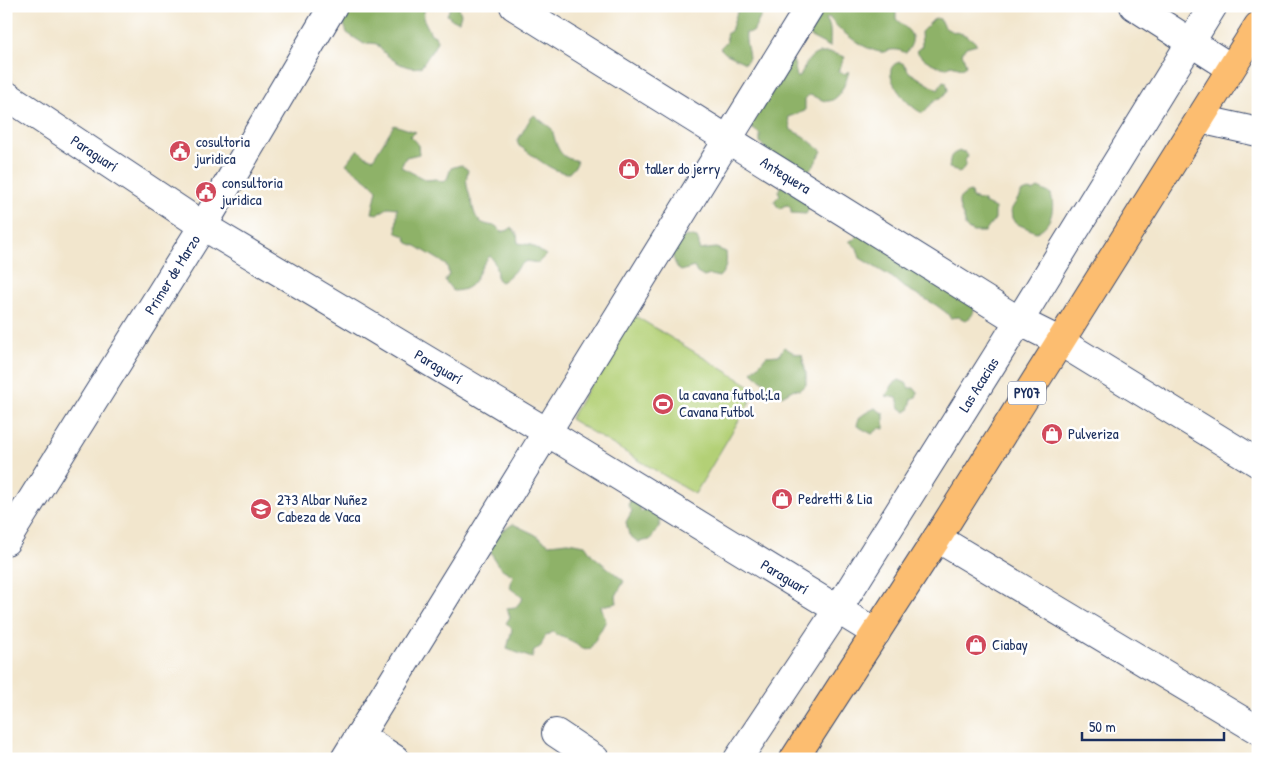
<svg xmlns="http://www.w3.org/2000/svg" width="1264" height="765" viewBox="0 0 1264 765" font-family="'Patrick Hand',sans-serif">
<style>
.green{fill:#b3d076;stroke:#67806a}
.forest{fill:#8eb267;stroke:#547062}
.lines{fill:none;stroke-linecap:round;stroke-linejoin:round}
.minor-casing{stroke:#3b4a6f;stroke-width:30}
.highway-casing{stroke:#3b4a6f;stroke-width:30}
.minor{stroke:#fff;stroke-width:28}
.highway{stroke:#fcbd6f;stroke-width:28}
.labels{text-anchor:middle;stroke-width:5;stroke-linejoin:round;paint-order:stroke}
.shield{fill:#fff;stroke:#5f6d8e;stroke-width:1}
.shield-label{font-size:14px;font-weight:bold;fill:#1b2f5e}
.poi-label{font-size:15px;fill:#1b2f5e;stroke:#fff;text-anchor:start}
.street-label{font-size:15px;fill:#1b2f5e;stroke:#fff}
</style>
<rect width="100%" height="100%" fill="#fff"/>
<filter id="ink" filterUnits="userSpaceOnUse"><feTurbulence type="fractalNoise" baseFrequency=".02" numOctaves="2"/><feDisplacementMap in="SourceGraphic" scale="10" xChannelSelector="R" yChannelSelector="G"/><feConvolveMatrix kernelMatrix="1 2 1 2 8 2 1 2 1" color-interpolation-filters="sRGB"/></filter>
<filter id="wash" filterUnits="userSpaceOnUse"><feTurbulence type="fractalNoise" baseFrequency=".0096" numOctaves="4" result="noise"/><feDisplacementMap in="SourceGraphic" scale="20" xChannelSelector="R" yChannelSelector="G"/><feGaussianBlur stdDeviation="1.12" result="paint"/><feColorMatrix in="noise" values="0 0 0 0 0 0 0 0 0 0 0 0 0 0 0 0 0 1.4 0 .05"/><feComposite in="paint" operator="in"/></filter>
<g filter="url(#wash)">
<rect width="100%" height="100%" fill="#f2e6cd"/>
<path class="green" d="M 632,314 L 757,390 L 695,494 L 570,419 Z"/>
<g class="forest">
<path d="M 342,6 L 425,6 L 423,18 L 431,34 L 435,36 L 437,41 C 433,51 427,57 422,66 C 408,73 384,56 377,44 L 370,43 L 364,44 L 347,33 L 344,24 L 338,22 Z"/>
<path d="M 449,6 L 462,6 L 459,9 L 461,14 L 459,21 L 453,20 L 447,15 L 450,8 Z"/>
<path d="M 739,6 L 754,6 L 755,8 L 760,8 L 762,14 L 753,32 L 746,33 C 745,42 748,48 749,58 L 745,63 L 725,53 L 720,48 L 727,41 L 726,34 L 731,31 Z"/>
<path d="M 815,6 L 896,6 L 896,19 C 910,32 919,36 906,53 C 902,51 896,49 891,50 C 887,50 885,53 880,52 C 863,49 839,31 829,17 L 826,19 C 832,27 830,37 830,47 L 811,37 L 809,32 Z"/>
<path d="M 935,18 L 940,19 C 944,31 952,31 963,34 C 968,36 973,40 977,44 L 966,47 L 962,53 L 966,65 L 962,68 L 951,65 L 946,68 C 935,66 923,60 916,51 L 922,46 L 921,32 Z"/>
<path d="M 819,53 L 832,53 L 845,57 L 838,71 L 844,74 L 849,71 C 846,81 841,99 829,101 C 823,102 815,96 809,95 L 805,99 L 805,111 L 788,117 L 791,130 L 803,136 L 822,151 L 814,165 L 806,173 L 769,154 L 760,142 L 760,134 L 750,127 L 790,57 L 794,63 L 797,77 L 800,77 C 804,67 808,56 819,53 Z"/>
<path d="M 900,62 L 904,64 L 909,72 L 938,90 L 943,81 L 946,82 L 948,90 L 944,96 C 934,100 930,105 923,113 C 909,109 874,68 900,62 Z"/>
<path d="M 534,115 L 552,129 C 556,143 558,159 576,160 L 577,164 L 569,173 C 551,173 533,154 519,146 L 517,141 C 523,133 528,120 534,115 Z"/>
<path d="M 394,125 L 416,132 L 410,136 L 418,145 L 419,154 L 406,157 L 401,167 L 426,180 L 436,179 L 443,182 L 447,179 L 451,168 L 461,165 L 468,170 C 465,182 467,186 470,197 C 476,215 473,224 496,226 L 501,232 L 509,230 L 511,227 L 517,234 L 518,243 L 531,245 L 546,255 L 538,263 L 526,261 C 516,267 511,277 501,282 L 497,279 C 497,271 496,262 490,256 C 475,270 479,291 453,291 L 445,281 L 449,274 L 447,266 L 441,261 L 416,246 L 408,243 L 405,236 L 397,233 C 395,225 398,217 397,208 L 389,207 L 378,214 L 372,213 L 377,190 L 368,181 L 346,164 L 358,149 L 364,155 L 373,159 Z"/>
<path d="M 960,151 L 965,152 L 968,156 L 965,160 L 966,164 L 961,172 L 958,173 L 956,170 L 949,168 C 951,158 948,155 960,151 Z"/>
<path d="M 782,185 L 811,205 L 806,214 L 791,213 L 791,209 L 788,205 L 783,206 L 781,209 L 777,206 L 774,201 L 780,195 L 778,191 Z"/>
<path d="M 1038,188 L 1051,194 C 1055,208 1052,226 1036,232 L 1015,223 L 1012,218 L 1011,210 L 1022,192 L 1029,190 L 1033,191 Z"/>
<path d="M 971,192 L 972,198 L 984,201 L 984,203 L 995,208 L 995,219 L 985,232 L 973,232 L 965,227 C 966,214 958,214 959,199 L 966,193 Z"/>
<path d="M 858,232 L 975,299 C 974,309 975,317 965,320 L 959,317 L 950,318 L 948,314 L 936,305 L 902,286 L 893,278 L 860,258 L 857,248 L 849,241 L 855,239 Z"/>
<path d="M 688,236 L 697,238 L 699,243 L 699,250 L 716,248 L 726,252 C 727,262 727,269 719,277 L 710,275 L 704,277 L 697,273 L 694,267 L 681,271 L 677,268 L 671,252 L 681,238 Z"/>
<path d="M 784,347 L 794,353 L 802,355 L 806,374 L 806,385 L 799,390 L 794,389 L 782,396 L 767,385 L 752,372 C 757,366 762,362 766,356 L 779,355 Z"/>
<path d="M 899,380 L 906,383 L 909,388 L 914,388 L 918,393 L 916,397 L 912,399 L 909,410 L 906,412 L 900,408 L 897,398 L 886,396 L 893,384 Z"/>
<path d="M 875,408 L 884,414 L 884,429 L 880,428 L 872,434 L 857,426 C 858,415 866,413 875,408 Z"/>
<path d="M 632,497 L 639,502 L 641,512 L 646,509 L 653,511 L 660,517 L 660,525 L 650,540 L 638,542 L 629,535 L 626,522 L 632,511 L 628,505 Z"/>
<path d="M 513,524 L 534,534 L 549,544 L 568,542 L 585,545 L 592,555 L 624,581 L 616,596 L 617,603 L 601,606 L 606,621 L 590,649 C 577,648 581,647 571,641 C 564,636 561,639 553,632 L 545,636 L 541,646 L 534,651 L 532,658 L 507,649 L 512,629 L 506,623 L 510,617 L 507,608 L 516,607 L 523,598 L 510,588 L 513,575 C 496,567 495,562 489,546 L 499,533 Z"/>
</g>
</g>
<g filter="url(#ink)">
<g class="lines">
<g class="minor-casing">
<g id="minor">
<path id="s1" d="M 514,6 L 1019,321 L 1059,341 L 1258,463"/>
<path d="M 1134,6 L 1231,68"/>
<path id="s2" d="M 6,95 L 203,226 L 547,432 L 876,633"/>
<path d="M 1200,119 L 1258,132"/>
<path d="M 937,538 L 1258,730"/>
<path id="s3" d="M 6,541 L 203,226 L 333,6"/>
<path d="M 556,733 L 595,759"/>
<path d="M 359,736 L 395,759"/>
<path d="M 345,759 L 810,6"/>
<path id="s4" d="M 738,759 L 838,609 L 1019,321 L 1213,6"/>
</g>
</g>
<g class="highway-casing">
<path id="highway" d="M 794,759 L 937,538 L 1258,26"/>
</g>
<use href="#minor" class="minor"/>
<use href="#highway" class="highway"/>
</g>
</g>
<defs>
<g id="civic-disc" transform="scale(1.125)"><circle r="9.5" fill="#d1495b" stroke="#fff"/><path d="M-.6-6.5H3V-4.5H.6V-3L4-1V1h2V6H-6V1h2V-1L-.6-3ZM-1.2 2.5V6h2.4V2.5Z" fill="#fff"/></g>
<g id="shop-disc" transform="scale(1.125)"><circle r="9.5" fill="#d1495b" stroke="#fff"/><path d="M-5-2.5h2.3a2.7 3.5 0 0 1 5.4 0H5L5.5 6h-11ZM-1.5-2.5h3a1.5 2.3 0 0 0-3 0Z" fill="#fff"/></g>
<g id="stadium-disc" transform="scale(1.125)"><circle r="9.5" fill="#d1495b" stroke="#fff"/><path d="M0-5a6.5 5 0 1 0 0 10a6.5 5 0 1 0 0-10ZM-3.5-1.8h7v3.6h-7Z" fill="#fff"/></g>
<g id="school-disc" transform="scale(1.125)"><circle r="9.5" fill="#d1495b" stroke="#fff"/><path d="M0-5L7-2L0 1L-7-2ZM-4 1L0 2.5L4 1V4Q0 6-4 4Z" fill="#fff"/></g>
</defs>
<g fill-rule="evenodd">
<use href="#civic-disc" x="180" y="151"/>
<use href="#shop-disc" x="629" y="169"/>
<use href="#civic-disc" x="206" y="192"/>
<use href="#stadium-disc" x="663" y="404"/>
<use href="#shop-disc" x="1052" y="434"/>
<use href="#shop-disc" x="782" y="499"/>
<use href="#school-disc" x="261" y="509"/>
<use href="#shop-disc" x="976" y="645"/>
</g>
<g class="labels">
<rect class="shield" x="1008" y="381.5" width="38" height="23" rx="4"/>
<g class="shield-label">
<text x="1027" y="398">PY07</text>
</g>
<g class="poi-label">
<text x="196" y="147">cosultoria<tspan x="196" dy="17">juridica</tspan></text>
<text x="645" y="174">taller do jerry</text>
<text x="222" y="188">consultoria<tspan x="222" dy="17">juridica</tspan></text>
<text x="679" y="400">la cavana futbol;La<tspan x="679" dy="17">Cavana Futbol</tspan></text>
<text x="1068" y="439">Pulveriza</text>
<text x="798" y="504">Pedretti &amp; Lia</text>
<text x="277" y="505">273 Albar Nuñez<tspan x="277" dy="17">Cabeza de Vaca</tspan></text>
<text x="992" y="650">Ciabay</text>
</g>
<g class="street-label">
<text dy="5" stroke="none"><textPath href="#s2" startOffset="106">Paraguarí</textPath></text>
<text dy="5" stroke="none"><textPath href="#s1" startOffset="320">Antequera</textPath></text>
<text dy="5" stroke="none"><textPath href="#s3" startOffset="314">Primer de Marzo</textPath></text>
<text dy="5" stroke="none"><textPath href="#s2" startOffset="511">Paraguarí</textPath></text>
<text dy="5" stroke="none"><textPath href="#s4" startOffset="445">Las Acacias</textPath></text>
<text dy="5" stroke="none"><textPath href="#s2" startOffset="916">Paraguarí</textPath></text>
</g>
</g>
<rect width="1264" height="765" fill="none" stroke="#fff" stroke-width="25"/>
<path d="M1082 732v8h142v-8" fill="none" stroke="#1b2f5e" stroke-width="2.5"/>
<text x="1089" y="732" font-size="15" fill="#1b2f5e" stroke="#ffffff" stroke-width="4" paint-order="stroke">50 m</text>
</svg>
